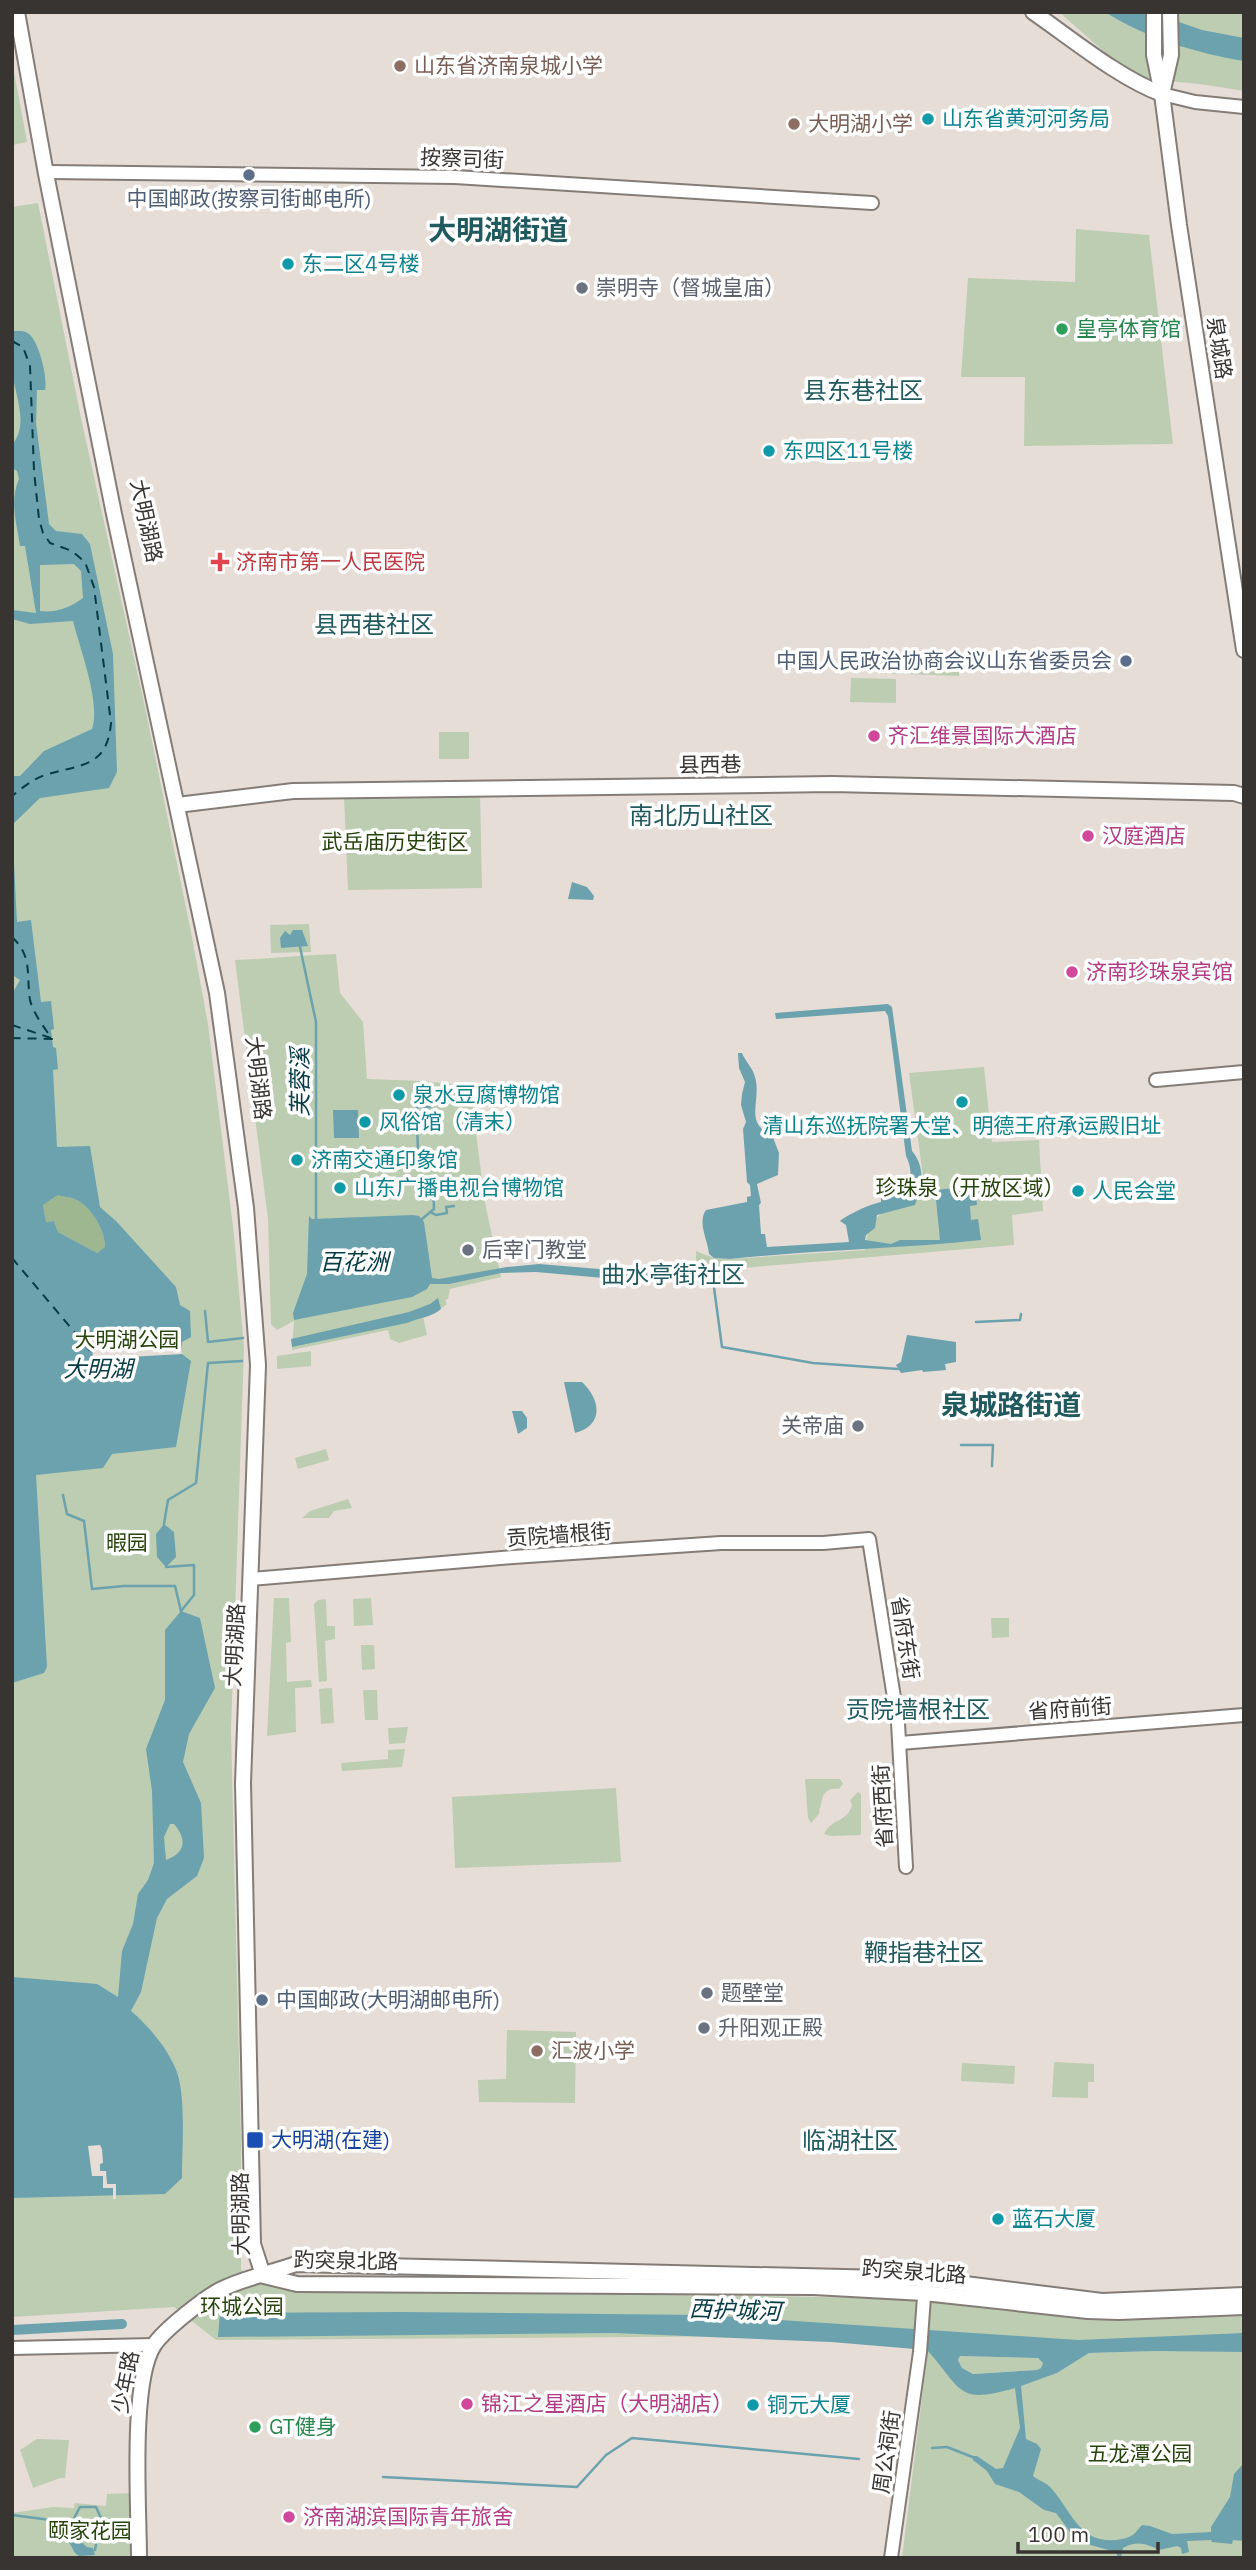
<svg xmlns="http://www.w3.org/2000/svg" width="1256" height="2570" viewBox="0 0 1256 2570" font-family="'IBM Plex Sans','Noto Sans SC',sans-serif">
<style>
.green{fill:#bccdb2}
.forest{fill:#9fb791}
.water{fill:#6ca2ae;fill-rule:evenodd}
.pier{fill:#e7ddd7}
.lines{fill:none;stroke-linecap:round;stroke-linejoin:round}
.stream{stroke:#6ca2ae;stroke-width:2.5}
.canal{stroke:#6ca2ae;stroke-width:10}
.ferry{stroke:#053b44;stroke-width:2;stroke-dasharray:9 7;stroke-linecap:butt}
.minor-casing{stroke:#847c76;stroke-width:16}
.major-casing{stroke:#847c76;stroke-width:18}
.minor{stroke:#fff;stroke-width:12}
.major{stroke:#fff;stroke-width:14}
.education-dot{fill:#8d6e63;stroke:#fff;stroke-width:2.5}
.culture-dot{fill:#0f9aa8;stroke:#fff;stroke-width:2.5}
.service-dot{fill:#5c6f8a;stroke:#fff;stroke-width:2.5}
.worship-dot{fill:#6b7280;stroke:#fff;stroke-width:2.5}
.leisure-dot{fill:#2e9e5b;stroke:#fff;stroke-width:2.5}
.health-dot{fill:#e0444e;stroke:#fff;stroke-width:2.5}
.hotel-dot{fill:#d1479c;stroke:#fff;stroke-width:2.5}
.transit-dot{fill:#1a4fb4;stroke:#fff;stroke-width:2.5}
.labels{text-anchor:middle;stroke-width:7;stroke-linejoin:round;paint-order:stroke}
.education-label{font-size:21px;fill:#785e54;stroke:#fff;text-anchor:start}
.culture-label{font-size:21px;fill:#0d838f;stroke:#fff;text-anchor:start}
.street-label{font-size:21px;fill:#383432;stroke:#fff}
.service-label{font-size:21px;fill:#4e5e75;stroke:#fff}
.worship-label{font-size:21px;fill:#5b616d;stroke:#fff;text-anchor:start}
.leisure-label{font-size:21px;fill:#27864d;stroke:#fff;text-anchor:start}
.health-label{font-size:21px;fill:#be3a42;stroke:#fff;text-anchor:start}
.hotel-label{font-size:21px;fill:#b23c85;stroke:#fff;text-anchor:start}
.park-label{font-size:21px;fill:#26440c;stroke:#fff}
.transit-label{font-size:21px;fill:#164399;stroke:#fff;text-anchor:start}
.water-label{font-size:23px;font-style:italic;fill:#053b44;stroke:#fff}
.quarter-label{font-size:24px;fill:#205a5f;stroke:#fff}
.district-label{font-size:28px;font-weight:bold;fill:#205a5f;stroke:#fff}
</style>
<rect width="100%" height="100%" fill="#e7ddd7"/>
<g class="green">
<path d="M 1059,12 L 1244,12 L 1244,91 L 1200,84 L 1134,78 Z"/>
<path d="M 12,61 L 27,142 L 12,145 Z"/>
<path d="M 38,203 L 81,418 L 145,707 L 191,932 L 208,1024 L 234,1235 L 244,1348 L 231,1730 L 241,2140 L 241,2270 L 280,2288 L 1244,2304 L 1244,2342 L 1158,2351 L 1244,2350 L 1244,2558 L 902,2558 L 928,2350 L 963,2391 L 1015,2387 L 1057,2373 L 1089,2353 L 1156,2351 L 781,2336 L 216,2340 L 174,2307 L 12,2317 L 12,207 Z"/>
<path d="M 1076,229 L 1149,235 L 1173,444 L 1024,446 L 1025,377 L 961,377 L 968,278 L 1075,282 Z"/>
<path d="M 876,653 L 901,654 L 900,674 L 876,673 Z"/>
<path d="M 907,654 L 926,655 L 959,665 L 959,676 L 906,674 Z"/>
<path d="M 851,678 L 896,679 L 896,703 L 850,702 Z"/>
<rect x="439" y="732" width="30" height="27"/>
<path d="M 480,792 L 482,888 L 348,890 L 344,796 Z"/>
<path d="M 309,924 L 311,952 L 271,953 L 270,925 Z"/>
<path d="M 336,954 L 340,993 L 363,1022 L 367,1079 L 423,1081 L 470,1086 L 485,1203 L 501,1277 L 450,1289 L 448,1299 L 445,1300 L 447,1304 L 434,1314 L 423,1316 L 427,1335 L 399,1343 L 390,1339 L 388,1330 L 292,1350 L 294,1321 L 277,1330 L 271,1324 L 268,1219 L 235,960 C 269,959 302,955 336,954 Z"/>
<path d="M 984,1067 L 992,1142 L 1039,1140 L 1043,1211 L 1012,1215 L 1014,1245 L 730,1269 L 696,1266 L 696,1251 L 714,1258 L 730,1259 L 865,1250 C 867,1213 892,1206 920,1190 L 923,1176 L 909,1073 Z"/>
<path d="M 311,1351 L 311,1366 L 277,1369 L 277,1356 Z"/>
<path d="M 326,1449 L 329,1460 L 298,1469 L 295,1458 Z"/>
<path d="M 348,1499 L 352,1508 L 334,1511 L 329,1518 L 302,1518 L 310,1511 Z"/>
<path d="M 274,1598 L 289,1598 L 291,1642 L 286,1643 L 287,1682 L 311,1680 L 312,1687 L 295,1688 L 296,1732 L 267,1736 Z"/>
<path d="M 371,1598 L 373,1625 L 354,1626 L 353,1599 Z"/>
<path d="M 326,1599 L 327,1626 L 335,1626 L 335,1639 L 325,1641 L 327,1681 L 319,1682 L 314,1604 L 318,1600 Z"/>
<path d="M 991,1618 L 1009,1618 L 1009,1637 L 992,1638 Z"/>
<path d="M 361,1645 L 374,1645 L 375,1669 L 362,1670 Z"/>
<path d="M 332,1688 L 334,1723 L 321,1724 L 319,1689 Z"/>
<path d="M 363,1690 L 377,1690 L 378,1720 L 365,1720 Z"/>
<path d="M 408,1727 L 405,1743 L 389,1744 L 388,1728 Z"/>
<path d="M 405,1749 L 402,1767 L 342,1771 L 341,1763 L 388,1759 L 388,1750 Z"/>
<path d="M 805,1779 L 840,1779 L 843,1784 L 839,1789 C 821,1787 822,1801 819,1814 L 811,1823 L 808,1818 Z"/>
<path d="M 616,1788 L 621,1862 L 455,1868 L 452,1797 Z"/>
<path d="M 858,1792 L 861,1794 L 861,1835 L 830,1836 L 824,1834 C 833,1817 847,1823 852,1805 L 850,1800 Z"/>
<path d="M 507,2030 L 576,2032 L 575,2103 L 479,2102 L 478,2080 L 506,2079 Z"/>
<path d="M 1054,2062 L 1094,2064 L 1094,2082 L 1088,2082 L 1088,2098 L 1052,2097 Z"/>
<path d="M 962,2063 L 1015,2066 L 1014,2084 L 961,2081 Z"/>
<path d="M 960,2356 L 1038,2358 L 1043,2363 L 1041,2368 L 1038,2370 L 973,2374 L 962,2368 L 958,2360 Z"/>
<path d="M 37,2439 L 69,2440 L 65,2478 L 60,2478 L 33,2488 L 20,2450 Z"/>
<path d="M 134,2493 L 133,2558 L 12,2558 L 12,2513 L 53,2507 L 74,2508 L 75,2503 L 106,2506 L 107,2494 Z"/>
</g>
<path class="forest" d="M 58,1195 C 63,1197 70,1197 75,1199 C 91,1207 105,1229 105,1247 L 97,1253 L 58,1232 L 54,1221 L 46,1222 L 43,1205 Z"/>
<g class="water">
<path d="M 1105,12 L 1150,12 L 1202,30 L 1244,38 L 1244,61 C 1196,53 1146,38 1105,12 Z"/>
<path d="M 12,331 C 18,331 25,330 29,334 C 39,342 48,378 45,390 L 37,390 L 36,423 L 49,524 L 56,531 L 82,534 L 90,544 L 113,654 L 117,772 L 109,788 L 40,798 L 12,825 L 17,922 L 31,920 L 41,1002 L 51,1001 L 54,1029 L 51,1030 L 53,1047 L 56,1048 L 58,1069 L 53,1070 L 57,1147 L 90,1146 L 100,1207 L 116,1221 L 176,1287 L 180,1305 L 190,1311 L 191,1337 L 182,1342 L 182,1354 L 191,1361 L 176,1447 L 112,1454 L 103,1468 L 36,1475 L 47,1667 L 44,1673 L 12,1683 L 12,994 L 20,980 L 12,975 L 12,776 L 20,776 L 44,751 L 92,729 C 101,703 80,649 73,621 L 30,624 L 12,619 L 12,610 L 36,613 L 25,546 L 20,546 C 17,524 9,502 19,479 L 17,471 L 12,468 L 12,445 C 30,424 14,393 12,370 C 11,357 12,344 12,331 ZM 74,564 L 81,571 L 83,598 C 71,607 56,613 40,611 L 40,565 ZM 58,1195 C 63,1197 70,1197 75,1199 C 91,1207 105,1229 105,1247 L 97,1253 L 58,1232 L 54,1221 L 46,1222 L 43,1205 Z"/>
<path d="M 572,882 L 587,887 L 594,896 L 593,900 L 568,899 Z"/>
<path d="M 293,930 L 302,930 L 308,946 L 281,948 L 280,938 L 285,931 L 290,935 Z"/>
<path d="M 888,1004 L 892,1007 L 912,1151 C 926,1168 922,1185 915,1205 L 877,1215 L 875,1228 L 866,1235 L 865,1240 L 891,1244 L 900,1240 L 940,1240 L 935,1190 L 975,1186 L 977,1205 L 970,1206 L 971,1220 L 978,1219 L 981,1240 C 897,1249 813,1250 730,1259 L 714,1258 L 709,1254 C 708,1240 697,1223 706,1210 L 747,1202 L 747,1197 L 751,1196 L 750,1185 L 747,1182 L 743,1129 L 746,1122 L 741,1105 L 742,1094 L 745,1082 L 739,1068 L 738,1053 L 742,1053 C 745,1061 753,1068 755,1077 C 762,1101 743,1123 772,1135 L 779,1153 L 778,1175 L 757,1184 L 761,1203 L 759,1205 L 761,1234 L 765,1234 L 767,1247 L 849,1242 L 846,1225 L 840,1221 C 847,1215 870,1204 881,1202 L 881,1193 L 903,1192 C 913,1182 912,1168 906,1156 L 888,1016 L 885,1011 L 776,1019 L 775,1013 Z"/>
<path d="M 333,1110 L 358,1110 L 359,1138 L 334,1138 Z"/>
<path d="M 403,1110 L 419,1112 L 419,1128 L 404,1126 Z"/>
<path d="M 413,1215 L 419,1216 L 424,1222 L 432,1278 L 439,1279 L 507,1267 L 539,1264 L 660,1274 L 660,1283 L 536,1272 L 501,1273 L 449,1284 L 430,1284 L 427,1289 L 412,1297 L 294,1320 L 293,1313 L 307,1274 L 309,1216 L 312,1219 Z"/>
<path d="M 438,1298 L 441,1309 C 432,1317 418,1318 407,1323 L 292,1347 L 291,1339 L 409,1312 L 430,1304 Z"/>
<path d="M 907,1335 L 956,1342 L 956,1362 L 945,1364 L 946,1370 L 923,1372 L 922,1370 L 901,1373 L 896,1365 L 901,1362 Z"/>
<path d="M 564,1382 L 582,1382 C 600,1399 605,1425 575,1433 Z"/>
<path d="M 512,1411 L 522,1411 L 527,1418 L 527,1428 L 518,1434 Z"/>
<path d="M 164,1524 L 174,1532 L 176,1557 L 166,1567 L 157,1557 L 156,1534 Z"/>
<path d="M 181,1611 L 200,1618 L 215,1688 L 189,1734 L 183,1762 L 201,1803 L 204,1858 L 197,1876 L 167,1899 L 157,1918 L 141,1992 L 131,2011 C 149,2026 168,2049 177,2072 C 186,2099 182,2149 182,2178 L 165,2194 L 12,2198 L 12,1977 L 97,1984 L 118,1997 L 122,1951 L 133,1924 L 138,1894 L 148,1880 L 154,1863 L 152,1791 L 146,1749 L 165,1700 L 165,1630 ZM 170,1824 L 174,1824 C 187,1839 186,1853 166,1860 L 164,1837 Z"/>
<path d="M 400,2312 L 705,2315 L 1078,2340 L 1244,2333 L 1244,2352 L 1157,2351 L 1089,2353 L 1057,2373 L 1021,2386 L 1026,2439 L 1037,2444 L 1041,2449 L 1033,2476 C 1039,2481 1046,2482 1051,2488 C 1071,2510 1079,2543 1114,2540 C 1120,2540 1130,2538 1135,2533 C 1137,2531 1139,2528 1142,2525 L 1150,2526 L 1172,2534 L 1211,2532 L 1211,2527 L 1230,2497 L 1234,2474 L 1244,2463 L 1244,2541 L 1233,2540 L 1232,2544 L 1212,2542 L 1211,2540 L 1187,2541 L 1189,2552 L 1182,2554 L 1181,2548 L 1177,2546 L 1159,2550 C 1147,2544 1137,2540 1123,2548 L 1121,2558 L 1118,2558 L 1116,2552 L 1083,2543 L 1073,2536 L 1056,2513 L 1044,2510 L 1019,2492 L 995,2484 L 987,2471 L 973,2460 L 972,2456 L 977,2456 L 996,2469 L 1003,2468 L 1020,2428 L 1015,2388 C 956,2405 963,2390 927,2350 L 831,2342 L 614,2333 L 218,2337 L 220,2313 ZM 960,2356 L 1038,2358 L 1043,2363 L 1041,2368 L 1037,2370 L 973,2374 L 962,2368 L 958,2360 Z"/>
<path d="M 59,2520 L 73,2520 L 78,2529 L 79,2540 L 87,2547 L 93,2548 L 95,2555 L 79,2556 L 75,2553 L 58,2522 Z"/>
</g>
<g class="pier">
<path d="M 181,1342 L 182,1354 L 93,1359 L 92,1346 Z"/>
<path d="M 100,2145 L 102,2149 L 103,2163 L 100,2164 L 100,2171 L 106,2171 L 107,2184 L 116,2184 L 116,2199 L 113,2199 L 113,2188 L 103,2188 L 103,2176 L 92,2176 L 88,2146 Z"/>
</g>
<g class="lines">
<g class="stream">
<path d="M 300,947 L 316,1022 L 316,1219"/>
<path d="M 417,1115 L 417,1107 L 430,1107 L 429,1088"/>
<path d="M 417,1125 L 418,1150"/>
<path d="M 374,1153 L 411,1152"/>
<path d="M 432,1213 L 436,1215 L 447,1213 L 446,1207 L 454,1206"/>
<path d="M 422,1219 L 434,1209 L 433,1184"/>
<path d="M 657,1278 L 713,1280"/>
<path d="M 713,1280 L 722,1347 L 813,1363 L 898,1369"/>
<path d="M 205,1311 L 208,1342 L 243,1338"/>
<path d="M 976,1322 L 1020,1320 L 1021,1314"/>
<path d="M 961,1445 L 993,1445 L 992,1466"/>
<path d="M 63,1495 L 67,1514 L 84,1521 L 92,1589 L 124,1586 L 175,1586 L 181,1611"/>
<path d="M 164,1524 L 168,1500 L 196,1483 L 208,1363 L 242,1361"/>
<path d="M 166,1567 L 194,1565 L 194,1595 L 181,1611"/>
<path d="M 932,2448 L 947,2447 L 975,2458"/>
<path d="M 383,2477 L 577,2487 L 606,2455 L 632,2438 L 859,2459"/>
<path d="M 12,2515 L 58,2521"/>
<path d="M 73,2520 L 80,2507 L 96,2507 L 101,2518 L 95,2550"/>
<path d="M 101,2523 L 132,2525"/>
</g>
<path class="canal" d="M 12,2330 L 122,2324"/>
<g class="ferry">
<path d="M 12,341 L 23,347 L 30,366 L 34,471 L 39,519 L 43,533 L 50,543 L 72,551 L 85,562 L 94,587 L 111,723 C 107,768 81,764 45,775 C 33,779 22,788 12,796"/>
<path d="M 12,937 C 33,957 26,974 30,1000 C 33,1013 44,1027 52,1039 L 12,1038"/>
<path d="M 12,1025 L 51,1038"/>
<path d="M 12,1258 L 92,1353"/>
</g>
<g class="minor-casing">
<g id="minor">
<path d="M 1162,94 L 1195,102 L 1244,107"/>
<path d="M 49,172 L 455,177 L 872,203"/>
<path d="M 1156,1080 L 1244,1072"/>
<path d="M 251,1579 L 513,1557 L 721,1543 L 823,1543 L 869,1539 L 898,1723 L 906,1867"/>
<path d="M 900,1743 L 1244,1715"/>
<path d="M 12,2348 L 154,2345"/>
<path d="M 891,2558 L 920,2352 L 925,2283"/>
</g>
</g>
<g class="major-casing">
<g id="major">
<path d="M 17,12 L 46,174 L 114,514 L 217,993 L 246,1208 L 258,1365 L 243,1783 L 253,2244 L 263,2275"/>
<path d="M 1033,12 C 1072,39 1119,78 1162,94"/>
<path d="M 1154,12 L 1154,55 L 1162,94 L 1179,225 L 1244,650"/>
<path d="M 1163,90 L 1171,55 L 1170,12"/>
<path d="M 177,805 L 293,791 L 832,784 L 1234,793 L 1244,796"/>
<path d="M 264,2276 L 297,2284 L 814,2287 L 924,2293 L 1088,2311 L 1119,2312 L 1244,2307"/>
<path d="M 139,2558 C 139,2510 130,2382 154,2345 C 164,2330 203,2299 220,2290 C 243,2278 271,2273 296,2264 L 925,2279 L 1102,2301 L 1244,2295"/>
</g>
</g>
<use href="#minor" class="minor"/>
<use href="#major" class="major"/>
</g>
<g class="education-dot">
<circle cx="400" cy="66" r="7"/>
<circle cx="794" cy="124" r="7"/>
<circle cx="537" cy="2051" r="7"/>
</g>
<g class="culture-dot">
<circle cx="928" cy="119" r="7"/>
<circle cx="288" cy="264" r="7"/>
<circle cx="769" cy="451" r="7"/>
<circle cx="399" cy="1095" r="7"/>
<circle cx="962" cy="1102" r="7"/>
<circle cx="365" cy="1122" r="7"/>
<circle cx="297" cy="1160" r="7"/>
<circle cx="340" cy="1188" r="7"/>
<circle cx="1078" cy="1191" r="7"/>
<circle cx="998" cy="2219" r="7"/>
<circle cx="753" cy="2405" r="7"/>
</g>
<g class="service-dot">
<circle cx="249" cy="175" r="7"/>
<circle cx="1126" cy="661" r="7"/>
<circle cx="262" cy="2000" r="7"/>
</g>
<g class="worship-dot">
<circle cx="582" cy="288" r="7"/>
<circle cx="468" cy="1250" r="7"/>
<circle cx="858" cy="1426" r="7"/>
<circle cx="707" cy="1993" r="7"/>
<circle cx="704" cy="2028" r="7"/>
</g>
<g class="leisure-dot">
<circle cx="1062" cy="329" r="7"/>
<circle cx="255" cy="2427" r="7"/>
</g>
<path class="health-dot" d="M216.5 551.5h7v7h7v7h-7v7h-7v-7h-7v-7h7z"/>
<g class="hotel-dot">
<circle cx="874" cy="736" r="7"/>
<circle cx="1088" cy="836" r="7"/>
<circle cx="1072" cy="972" r="7"/>
<circle cx="467" cy="2404" r="7"/>
<circle cx="289" cy="2517" r="7"/>
</g>
<rect class="transit-dot" x="246" y="2131" width="18" height="18" rx="3.5"/>
<g class="labels">
<g class="education-label">
<text x="414" y="73">山东省济南泉城小学</text>
<text x="808" y="131">大明湖小学</text>
<text x="551" y="2058">汇波小学</text>
</g>
<g class="culture-label">
<text x="942" y="126">山东省黄河河务局</text>
<text x="302" y="271">东二区4号楼</text>
<text x="783" y="458">东四区11号楼</text>
<text x="413" y="1102">泉水豆腐博物馆</text>
<text x="379" y="1129">风俗馆（清末）</text>
<text x="962" y="1133" text-anchor="middle">清山东巡抚院署大堂、明德王府承运殿旧址</text>
<text x="311" y="1167">济南交通印象馆</text>
<text x="354" y="1195">山东广播电视台博物馆</text>
<text x="1092" y="1198">人民会堂</text>
<text x="1012" y="2226">蓝石大厦</text>
<text x="767" y="2412">铜元大厦</text>
</g>
<g class="street-label">
<text transform="translate(462 159) rotate(2)" y="7">按察司街</text>
<text transform="translate(1219 348) rotate(81)" y="7">泉城路</text>
<text transform="translate(146 521) rotate(78)" y="7">大明湖路</text>
<text transform="translate(710 765) rotate(-1)" y="7">县西巷</text>
<text transform="translate(258 1078) rotate(83)" y="7">大明湖路</text>
<text transform="translate(559 1535) rotate(-4)" y="7">贡院墙根街</text>
<text transform="translate(905 1638) rotate(81)" y="7">省府东街</text>
<text transform="translate(235 1645) rotate(-87)" y="7">大明湖路</text>
<text transform="translate(1070 1709) rotate(-4)" y="7">省府前街</text>
<text transform="translate(883 1806) rotate(-93)" y="7">省府西街</text>
<text transform="translate(241 2214) rotate(-91)" y="7">大明湖路</text>
<text transform="translate(346 2261) rotate(1)" y="7">趵突泉北路</text>
<text transform="translate(914 2272) rotate(4)" y="7">趵突泉北路</text>
<text transform="translate(126 2382) rotate(-79)" y="7">少年路</text>
<text transform="translate(887 2452) rotate(-82)" y="7">周公祠街</text>
</g>
<g class="service-label">
<text x="249" y="206">中国邮政(按察司街邮电所)</text>
<text x="1112" y="668" text-anchor="end">中国人民政治协商会议山东省委员会</text>
<text x="276" y="2007" text-anchor="start">中国邮政(大明湖邮电所)</text>
</g>
<g class="worship-label">
<text x="596" y="295">崇明寺（督城皇庙）</text>
<text x="482" y="1257">后宰门教堂</text>
<text x="844" y="1433" text-anchor="end">关帝庙</text>
<text x="721" y="2000">题壁堂</text>
<text x="718" y="2035">升阳观正殿</text>
</g>
<g class="leisure-label">
<text x="1076" y="336">皇亭体育馆</text>
<text x="269" y="2434">GT健身</text>
</g>
<g class="health-label">
<text x="236" y="569">济南市第一人民医院</text>
</g>
<g class="hotel-label">
<text x="888" y="743">齐汇维景国际大酒店</text>
<text x="1102" y="843">汉庭酒店</text>
<text x="1086" y="979">济南珍珠泉宾馆</text>
<text x="481" y="2411">锦江之星酒店（大明湖店）</text>
<text x="303" y="2524">济南湖滨国际青年旅舍</text>
</g>
<g class="park-label">
<text x="395" y="849">武岳庙历史街区</text>
<text x="970" y="1195">珍珠泉（开放区域）</text>
<text x="127" y="1347">大明湖公园</text>
<text x="127" y="1550">暇园</text>
<text x="242" y="2314">环城公园</text>
<text x="1140" y="2461">五龙潭公园</text>
<text x="90" y="2538">颐家花园</text>
</g>
<g class="transit-label">
<text x="271" y="2147">大明湖(在建)</text>
</g>
<g class="water-label">
<text transform="translate(300 1082) rotate(-90)" y="8">芙蓉溪</text>
<text x="354" y="1270">百花洲</text>
<text x="98" y="1377">大明湖</text>
<text transform="translate(735 2310) rotate(2)" y="8">西护城河</text>
</g>
<g class="quarter-label">
<text x="863" y="399">县东巷社区</text>
<text x="374" y="633">县西巷社区</text>
<text x="701" y="824">南北历山社区</text>
<text x="673" y="1283">曲水亭街社区</text>
<text x="918" y="1718">贡院墙根社区</text>
<text x="924" y="1961">鞭指巷社区</text>
<text x="850" y="2149">临湖社区</text>
</g>
<g class="district-label">
<text x="498" y="240">大明湖街道</text>
<text x="1011" y="1415">泉城路街道</text>
</g>
</g>
<rect width="1256" height="2570" fill="none" stroke="#383432" stroke-width="28"/>
<path d="M1018 2542v10h140v-10" fill="none" stroke="#383432" stroke-width="3.5"/>
<text x="1028" y="2542" font-size="21" fill="#383432" stroke="#ffffff" stroke-width="5" paint-order="stroke">100 m</text>
</svg>
